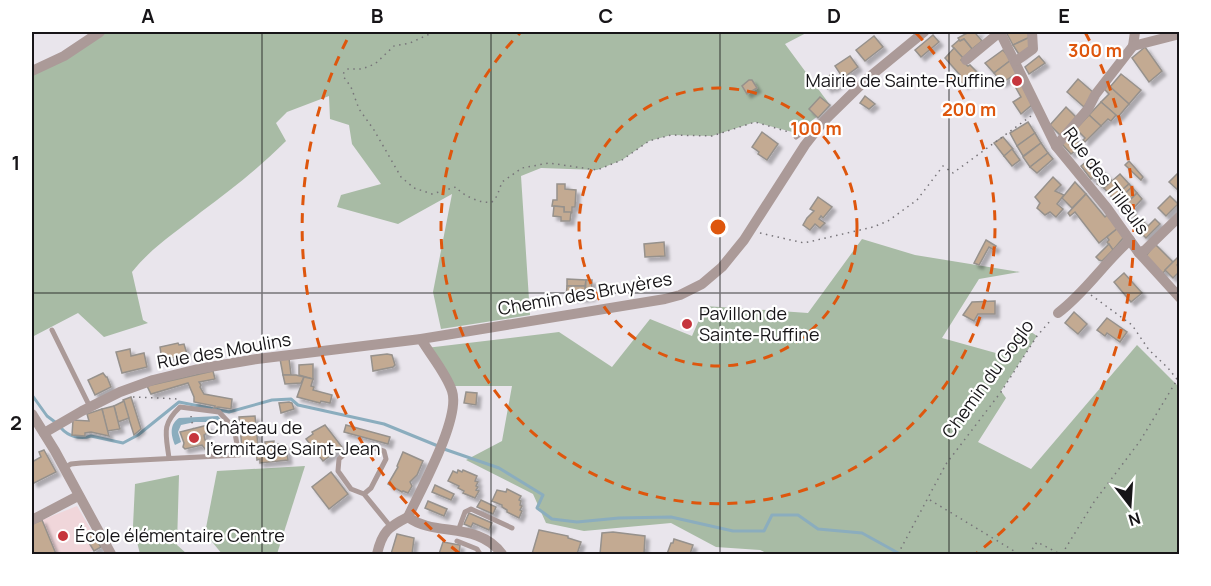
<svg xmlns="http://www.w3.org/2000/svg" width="1211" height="586" viewBox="0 0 1211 586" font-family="Manrope,sans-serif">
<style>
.education{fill:#f0d6da}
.green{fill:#a8bba5}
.water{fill:#8badbe}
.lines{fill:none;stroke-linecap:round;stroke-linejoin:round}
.stream{stroke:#8badbe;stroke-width:3}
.building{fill:#c3aa92;stroke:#96918c;stroke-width:1.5;filter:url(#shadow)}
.path{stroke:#777479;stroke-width:1.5;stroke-dasharray:1.5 4.5;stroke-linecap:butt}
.lane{stroke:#ab9a98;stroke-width:5}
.street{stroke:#ab9a98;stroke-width:10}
.grid{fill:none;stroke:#171518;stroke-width:1.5;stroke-opacity:0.55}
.ring{fill:none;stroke:#de560d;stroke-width:3;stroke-dasharray:10 8}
.poi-dot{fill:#c6363d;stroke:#fff;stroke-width:2}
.labels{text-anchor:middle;stroke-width:4.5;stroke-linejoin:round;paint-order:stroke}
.poi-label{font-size:18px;fill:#171518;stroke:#fff;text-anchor:start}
.street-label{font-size:18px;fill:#171518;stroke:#fff}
.centre{fill:#de560d;stroke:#fff;stroke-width:3}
.ring-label{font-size:18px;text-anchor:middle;font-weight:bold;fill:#de560d;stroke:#fff;stroke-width:4.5;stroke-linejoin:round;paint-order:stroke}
.neatline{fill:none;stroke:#171518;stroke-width:2}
.grid-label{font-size:20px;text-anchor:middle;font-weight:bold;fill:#171518}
</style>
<defs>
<filter id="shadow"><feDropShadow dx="4" dy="4" stdDeviation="1.5" flood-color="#0004"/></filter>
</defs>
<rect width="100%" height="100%" fill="#e9e5ec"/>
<path class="education" d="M 77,506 L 101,547 L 85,554 L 32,554 L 32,524 Z"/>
<g class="green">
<path d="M 100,32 L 808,32 L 785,44 L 830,105 C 819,117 807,123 796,133 L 755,122 L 712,136 L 671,135 L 649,141 L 622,160 L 597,170 L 541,168 L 521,176 L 530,315 L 441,329 L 433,292 L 452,194 L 398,224 L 337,207 L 341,195 L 381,184 L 352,144 L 349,125 L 330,119 L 329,96 L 287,112 L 276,123 L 286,141 C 260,167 231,190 201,212 C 176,232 152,247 132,272 L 143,320 L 148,323 L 104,337 L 78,313 L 32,337 L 32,71 Z"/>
<path d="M 862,239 L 915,255 L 1020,272 L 979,279 L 942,338 L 1003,355 L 1024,327 L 1037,336 L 1001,391 L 1006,398 L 978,442 L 1031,469 L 1137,345 L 1179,387 L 1179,554 L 769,554 L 760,550 L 716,547 L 671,523 L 584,531 L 546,523 L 533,494 L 466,460 L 502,441 L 512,386 L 451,386 L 426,348 L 559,332 L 612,367 L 650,319 L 692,336 L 705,306 L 808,313 Z"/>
<path d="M 305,466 L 277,554 L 222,554 L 205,533 L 217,471 Z"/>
<path d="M 179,475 L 177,545 L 187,554 L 140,554 L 133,526 L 135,484 Z"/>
</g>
<path class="water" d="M 218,416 L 223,422 L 195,422 L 181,425 L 178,432 L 181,442 L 175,445 C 171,435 169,425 179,418 Z"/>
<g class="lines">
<g class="stream">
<path d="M 32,395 L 47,416 L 55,422"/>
<path d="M 61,428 C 68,436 80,440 91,436 L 123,443 L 138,435 L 179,402 L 229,412 L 272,400 L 291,399 L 298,405 L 384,424 L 438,446"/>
<path d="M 444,449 L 499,468 L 543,495 L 537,508 L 552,519 L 577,522 L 619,518 L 671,517 L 733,531 L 764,531 L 772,515 L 798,515 L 818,529 L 862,533 L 900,554"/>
</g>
</g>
<g class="building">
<path d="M 969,32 L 979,32 L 976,34 L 982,41 L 972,49 L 964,39 L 960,41 L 958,38 Z"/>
<path d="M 1006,32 L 1030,32 L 1030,37 L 1013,45 Z"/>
<path d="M 933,35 L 939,42 L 921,57 L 915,50 Z"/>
<path d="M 874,36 L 883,47 L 865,61 L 856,50 Z"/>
<path d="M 1030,37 L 1031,45 L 1020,56 L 1013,45 Z"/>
<path d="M 964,39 L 972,49 L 963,58 L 952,46 L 959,40 L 960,41 Z"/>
<path d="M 1145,47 L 1162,71 L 1149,82 L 1132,58 Z"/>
<path d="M 954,48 L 963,58 L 961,60 L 968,66 L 970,65 L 977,72 L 964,85 L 957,78 L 960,75 L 945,58 Z"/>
<path d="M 1003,50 L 1011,60 L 994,73 L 985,63 Z"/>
<path d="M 850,56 L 858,67 L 843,78 L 835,66 Z"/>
<path d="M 1039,56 L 1045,63 L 1029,74 L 1025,67 Z"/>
<path d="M 1011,60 L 1019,72 L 1002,83 L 994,73 Z"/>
<path d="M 833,73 L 840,83 L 833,88 L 832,86 L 828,89 L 822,81 Z"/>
<path d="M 1121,74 L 1141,90 L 1129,104 L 1110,87 Z"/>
<path d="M 1078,79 L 1094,93 L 1084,107 L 1067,92 Z"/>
<path d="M 749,80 L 752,80 L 757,88 L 747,94 L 742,86 Z"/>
<path d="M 1024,84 L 1033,104 L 1021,114 L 1013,102 L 1021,97 L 1016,88 Z"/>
<path d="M 1107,84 L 1129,104 L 1118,117 L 1101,102 L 1109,94 L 1104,89 Z"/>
<path d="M 865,96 L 875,104 L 869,109 L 860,103 Z"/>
<path d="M 820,97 L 830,105 L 818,118 L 809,109 Z"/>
<path d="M 1101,102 L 1116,115 L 1111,121 L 1108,119 L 1101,126 L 1089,115 Z"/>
<path d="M 1066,107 L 1076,117 L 1061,136 L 1050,125 Z"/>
<path d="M 1089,115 L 1101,126 L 1085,142 L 1083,140 L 1085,138 L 1076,129 Z"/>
<path d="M 1028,122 L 1035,133 L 1017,146 L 1010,133 Z"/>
<path d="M 762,132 L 778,144 L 767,160 L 758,154 L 759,152 L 752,147 Z"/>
<path d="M 1035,133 L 1041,143 L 1023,156 L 1017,146 Z"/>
<path d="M 1072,134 L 1081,146 L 1071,154 L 1061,143 Z"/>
<path d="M 1003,137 L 1013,149 L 1004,156 L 994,143 Z"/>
<path d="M 1041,143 L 1048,153 L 1030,167 L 1023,157 Z"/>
<path d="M 1012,149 L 1020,160 L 1012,166 L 1004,156 Z"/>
<path d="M 1048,153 L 1053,159 L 1037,173 L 1030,167 Z"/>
<path d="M 1089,159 L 1099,171 L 1091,179 L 1081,166 Z"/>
<path d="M 1129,161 L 1143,177 L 1141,180 L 1125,165 Z"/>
<path d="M 1101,169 L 1112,181 L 1104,188 L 1097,184 L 1098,182 L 1093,176 Z"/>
<path d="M 1180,171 L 1180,189 L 1178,190 L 1169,182 Z"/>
<path d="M 1120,174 L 1129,184 L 1122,190 L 1117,189 L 1110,195 L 1104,188 Z"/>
<path d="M 1053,177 L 1061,185 L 1055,191 L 1064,195 L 1057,204 L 1063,209 L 1056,217 L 1050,212 L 1045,215 L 1037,208 L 1040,203 L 1035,197 Z"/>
<path d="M 1075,182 L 1086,194 L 1072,208 L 1062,198 Z"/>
<path d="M 557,184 L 565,184 L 565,189 L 576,190 L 575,207 L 572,207 L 572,213 L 564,212 L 564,207 L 552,206 L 553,200 L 557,200 Z"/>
<path d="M 1129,184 L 1132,187 L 1116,202 L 1110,195 L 1117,189 L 1122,190 Z"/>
<path d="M 1132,187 L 1137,193 L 1122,208 L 1116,202 Z"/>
<path d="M 1137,193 L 1142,199 L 1127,215 L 1122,208 Z"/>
<path d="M 1086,194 L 1105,217 L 1107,215 L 1118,228 L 1099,243 L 1075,212 L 1070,216 L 1068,213 Z"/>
<path d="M 1170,196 L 1178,204 L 1166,216 L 1158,208 Z"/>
<path d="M 818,197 L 832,207 L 823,218 L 821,216 L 819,219 L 825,223 L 820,228 L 815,224 L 810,230 L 803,225 L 807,218 L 814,211 L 810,209 Z"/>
<path d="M 554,206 L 564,207 L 564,212 L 571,212 L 570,221 L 561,221 L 561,217 L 553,216 Z"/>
<path d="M 1136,215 L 1148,226 L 1155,219 L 1160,224 L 1146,238 L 1130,222 Z"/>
<path d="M 1118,228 L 1124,237 L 1113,250 L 1107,242 L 1109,240 L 1107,237 Z"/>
<path d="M 986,240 L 996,246 L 994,250 L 989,247 L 979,265 L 974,263 Z"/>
<path d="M 664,242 L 665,256 L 645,257 L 644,244 Z"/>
<path d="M 1109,244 L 1113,250 L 1102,261 L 1099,260 L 1096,257 Z"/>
<path d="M 1155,244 L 1173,262 L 1162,274 L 1146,256 Z"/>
<path d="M 1178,257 L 1180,262 L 1177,265 L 1180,271 L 1173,278 L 1165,270 Z"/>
<path d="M 1124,273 L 1142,293 L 1131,302 L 1114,282 Z"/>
<path d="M 567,279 L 586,280 L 585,286 L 567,286 Z"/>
<path d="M 586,280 L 592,280 L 591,297 L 585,297 Z"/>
<path d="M 567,286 L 585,286 L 585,298 L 566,297 Z"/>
<path d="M 995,301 L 995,314 L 978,314 L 974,321 L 963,315 L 972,302 Z"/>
<path d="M 1074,312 L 1087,324 L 1078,334 L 1065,323 Z"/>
<path d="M 1107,318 L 1127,332 L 1120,342 L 1107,333 L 1105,336 L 1097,330 Z"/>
<path d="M 178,343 L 179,345 L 184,344 L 187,354 L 162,360 L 160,347 Z"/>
<path d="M 130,349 L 131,356 L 144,353 L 147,367 L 122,373 L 116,352 Z"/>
<path d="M 387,354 L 392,355 L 395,365 L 393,367 L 373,371 L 371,356 Z"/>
<path d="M 289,358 L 291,375 L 283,375 L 280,359 Z"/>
<path d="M 313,364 L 313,379 L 299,375 L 299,365 Z"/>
<path d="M 213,371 L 215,379 L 199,382 L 201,385 L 200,387 L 204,394 L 232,399 L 231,409 L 218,407 L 214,408 L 215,406 L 194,402 L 194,397 L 188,383 L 151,394 L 147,386 Z"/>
<path d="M 103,373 L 106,377 L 107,377 L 111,387 L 95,395 L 88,380 Z"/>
<path d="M 283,375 L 296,375 L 304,377 L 301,383 L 285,384 Z"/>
<path d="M 304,377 L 313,379 L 311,386 L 314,387 L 313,390 L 332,395 L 330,403 L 321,401 L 320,403 L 297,397 Z"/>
<path d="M 466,392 L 477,393 L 476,405 L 464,403 Z"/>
<path d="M 131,397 L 141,429 L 134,435 L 123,400 Z"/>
<path d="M 124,401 L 129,418 L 118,422 L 114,406 Z"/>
<path d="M 289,402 L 292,403 L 294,409 L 281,413 L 279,403 Z"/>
<path d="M 114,406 L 120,429 L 107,431 L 102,409 Z"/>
<path d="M 102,409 L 109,436 L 91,432 L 85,433 L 85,436 L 72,435 L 73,420 L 89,421 L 87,414 Z"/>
<path d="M 255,416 L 258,446 L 265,445 L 265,442 L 274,441 L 274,444 L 279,444 L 279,446 L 286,445 L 288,460 L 260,463 L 260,459 L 257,460 L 256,451 L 259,451 L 258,446 L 242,448 L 239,417 Z"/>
<path d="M 208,425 L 210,431 L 204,435 L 205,440 L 210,443 L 209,447 L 205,449 L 202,445 L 185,449 L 183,447 L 184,443 L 180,432 Z"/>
<path d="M 325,425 L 342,447 L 323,461 L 306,439 L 313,434 L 312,432 Z"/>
<path d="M 346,425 L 390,437 L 388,444 L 344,432 Z"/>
<path d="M 44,450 L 56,472 L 34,483 L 32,480 L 32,462 L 41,457 L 39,452 Z"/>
<path d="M 403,452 L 423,461 L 417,475 L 410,482 L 412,486 L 408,493 L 403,491 L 402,492 L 388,484 L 398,467 L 397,466 Z"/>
<path d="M 458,470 L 462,472 L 463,470 L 477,476 L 475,481 L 478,482 L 476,486 L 478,487 L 476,490 L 479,491 L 475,498 L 463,493 L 464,491 L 458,488 L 459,486 L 448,481 L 453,471 L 457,473 Z"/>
<path d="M 331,472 L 348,494 L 329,509 L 312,487 Z"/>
<path d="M 435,485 L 454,494 L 451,500 L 432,492 Z"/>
<path d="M 507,489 L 521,496 L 519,500 L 521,501 L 520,505 L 522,506 L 520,510 L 522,511 L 519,518 L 507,512 L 507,510 L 502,507 L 502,505 L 492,501 L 497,490 L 506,492 Z"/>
<path d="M 481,500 L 496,507 L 493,514 L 477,507 Z"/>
<path d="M 428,501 L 447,509 L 444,516 L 425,508 Z"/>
<path d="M 469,513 L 492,523 L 489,530 L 473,523 L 471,527 L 464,524 Z"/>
<path d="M 42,520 L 56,554 L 33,554 L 32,551 L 32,524 Z"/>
<path d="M 539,530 L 568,536 L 568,538 L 581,542 L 577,554 L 532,554 Z"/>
<path d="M 613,532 L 645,536 L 644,554 L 600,554 L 602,533 Z"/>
<path d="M 92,533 L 101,547 L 94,551 L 85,536 Z"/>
<path d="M 397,534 L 414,538 L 412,554 L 391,554 Z"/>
<path d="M 674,539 L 693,545 L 690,554 L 667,554 L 671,543 L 673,543 Z"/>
<path d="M 443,542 L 460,545 L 459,554 L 439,554 Z"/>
</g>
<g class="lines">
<g class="path">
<path d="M 434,32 L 410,43 L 394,46 L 375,64 L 362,69 L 348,69 L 344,72 L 343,76 L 351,87 L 359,109 L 374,130 L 401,177 L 414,188 L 432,194 L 456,187 C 463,196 481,204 492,202 L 497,196 L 502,182 L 522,168 L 549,163 L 597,170 L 622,160 L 649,141 L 671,135 L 712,136 L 755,122 L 789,132"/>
<path d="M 604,32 L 605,32"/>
<path d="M 760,233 L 804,243 L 873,227 L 888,221 L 917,200 L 943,166 L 953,173 L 1031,116"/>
<path d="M 1091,295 L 1132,325 L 1149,350 L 1168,368 L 1180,383"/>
<path d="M 133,397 L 179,399"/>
<path d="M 191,416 L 193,428"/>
<path d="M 930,500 L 1019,554"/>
<path d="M 898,554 L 946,464 L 1001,392 L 1037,336 L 1051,320"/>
<path d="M 1029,554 L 1037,542 L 1060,554"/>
<path d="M 1062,554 L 1094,502 L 1140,441 L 1177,380"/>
</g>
<g class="lane">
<path d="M 796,137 L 814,123 L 821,122"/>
<path d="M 52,330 L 90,407"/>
<path d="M 64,468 L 71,464 L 81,463 L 239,455 L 234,428 L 219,412 L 180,407 C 161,425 166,434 169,458"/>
<path d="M 364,494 L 371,488 L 386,459 L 384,451 C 363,444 355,444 339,459 L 338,471 L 351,489 L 364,494 L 390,526"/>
<path d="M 458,531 L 465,512 L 471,509 L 512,528"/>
<path d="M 457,541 L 477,549 L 480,554"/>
</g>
<g class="street">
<path d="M 1000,32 L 1056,146 L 1107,208 L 1139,253 L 1180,298"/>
<path d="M 1133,46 L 1135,32"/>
<path d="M 966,60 L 1000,32"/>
<path d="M 1016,61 L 1033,49 L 1032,32"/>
<path d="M 32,71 L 64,56 L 100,32"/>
<path d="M 1056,146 L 1088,109 L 1095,95 L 1133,46 L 1180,34"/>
<path d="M 1139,253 L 1145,250 L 1180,216"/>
<path d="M 1058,313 C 1085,293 1104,263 1130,240"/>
<path d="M 32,414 L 55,451 L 111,554"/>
<path d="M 44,433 L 82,411 L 120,392 L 153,380 L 198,369 L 257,359 L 421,339 L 665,299 L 680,295 L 702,284 L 722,267 L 744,240 L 805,145 L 823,122 L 868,78 L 924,32"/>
<path d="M 408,517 C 420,491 461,418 452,391 C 446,373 431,356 421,339"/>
<path d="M 408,517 C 434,537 478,521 502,554"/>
<path d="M 32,520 L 78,496"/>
<path d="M 377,554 C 382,532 388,527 408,517"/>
</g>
</g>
<path class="grid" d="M 262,32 L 262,554M 491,32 L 491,554M 720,32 L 720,554M 949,32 L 949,554M 32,293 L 1180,293"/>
<g class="ring">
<circle cx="718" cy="227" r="139"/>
<path d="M916 33A277 277 0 1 1 520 33"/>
<path d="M459 553A416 416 0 0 1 351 32M1085 32A416 416 0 0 1 977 553"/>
</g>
<g class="poi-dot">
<circle cx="1017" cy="81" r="6"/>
<circle cx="687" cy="324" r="6"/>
<circle cx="194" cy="438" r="6"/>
<circle cx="63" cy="536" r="6"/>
</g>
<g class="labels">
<g class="poi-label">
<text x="1005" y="87" text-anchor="end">Mairie de Sainte-Ruffine</text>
<text x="699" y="320">Pavillon de<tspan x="699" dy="21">Sainte-Ruffine</tspan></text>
<text x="206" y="434">Château de<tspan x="206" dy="21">l'ermitage Saint-Jean</tspan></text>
<text x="75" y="542">École élémentaire Centre</text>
</g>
<g class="street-label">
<text transform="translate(1106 181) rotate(53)" y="6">Rue des Tilleuls</text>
<text transform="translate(585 294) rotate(-10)" y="6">Chemin des Bruyères</text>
<text transform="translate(224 351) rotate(-10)" y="6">Rue des Moulins</text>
<text transform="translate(988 379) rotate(-54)" y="6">Chemin du Goglo</text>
</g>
</g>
<circle cx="718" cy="227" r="9" class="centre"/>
<g class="ring-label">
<text x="1095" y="57">300 m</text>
<text x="969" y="116">200 m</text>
<text x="816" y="135">100 m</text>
</g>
<rect width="1211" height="586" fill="none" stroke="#ffffff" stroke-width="66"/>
<g transform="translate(1130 505) rotate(163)" stroke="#ffffff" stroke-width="4.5" paint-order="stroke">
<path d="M0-4.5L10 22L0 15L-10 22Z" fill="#171518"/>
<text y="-9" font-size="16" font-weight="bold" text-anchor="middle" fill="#171518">N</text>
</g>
<rect x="33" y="33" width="1145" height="520" class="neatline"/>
<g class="grid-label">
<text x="148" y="23">A</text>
<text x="377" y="23">B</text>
<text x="606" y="23">C</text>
<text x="834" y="23">D</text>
<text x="1064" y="23">E</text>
<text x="16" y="170">1</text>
<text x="16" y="430">2</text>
</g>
</svg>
